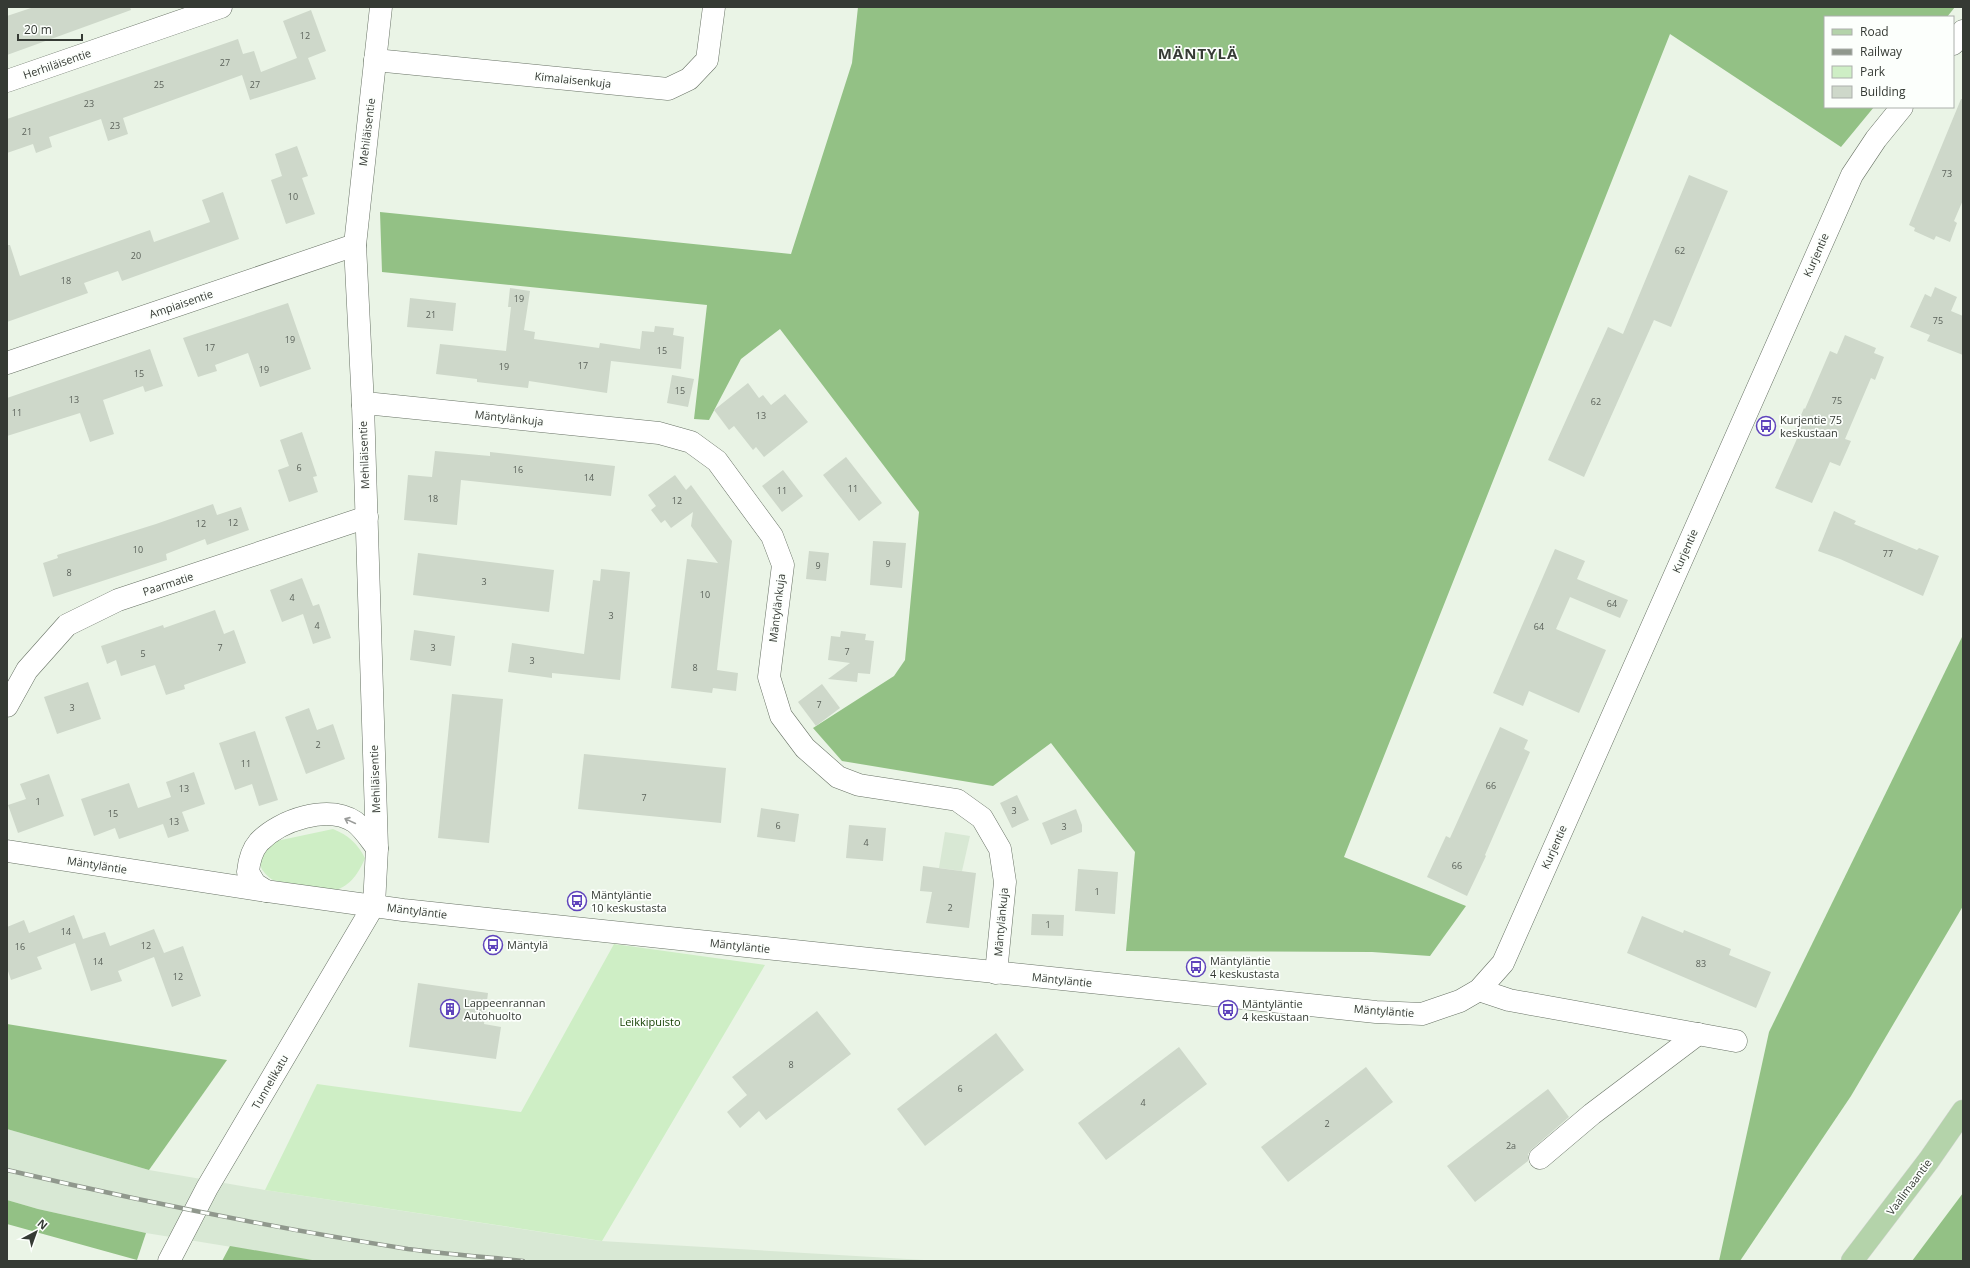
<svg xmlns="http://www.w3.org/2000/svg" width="1970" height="1268" viewBox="0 0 1970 1268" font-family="'Open Sans',sans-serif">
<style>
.built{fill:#d8e8d4}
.green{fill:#ceeec5}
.forest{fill:#93c185}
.building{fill:#ced8ca}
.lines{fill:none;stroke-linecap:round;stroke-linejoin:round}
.minor-casing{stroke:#687265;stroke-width:23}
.major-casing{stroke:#d3d4d2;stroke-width:23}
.minor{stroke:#fff;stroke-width:22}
.major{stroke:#b4d3aa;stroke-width:22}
.rail-casing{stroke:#90988d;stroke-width:4.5}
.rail{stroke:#fcfffc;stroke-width:3;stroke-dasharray:9;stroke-linecap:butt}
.oneway{stroke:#9a9c9a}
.labels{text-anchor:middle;stroke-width:3.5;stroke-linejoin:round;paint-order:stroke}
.number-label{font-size:9px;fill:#5b625a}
.street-label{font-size:11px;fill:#353a34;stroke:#fcfffc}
.poi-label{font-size:11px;fill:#353a34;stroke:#fcfffc;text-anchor:start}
.park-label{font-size:11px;fill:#174204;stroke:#fcfffc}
.district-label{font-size:15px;font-weight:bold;letter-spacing:1px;fill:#353a34;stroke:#fcfffc}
</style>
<rect width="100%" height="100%" fill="#eaf4e6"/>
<g class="built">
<path d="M 945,832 L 970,836 L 962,871 L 939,868 Z"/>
<path d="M 7,1129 L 149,1170 L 265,1190 L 601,1241 L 941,1261 L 318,1261 L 146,1233 L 38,1209 L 7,1200 Z"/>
</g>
<g class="green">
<path d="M 333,829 C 348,835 358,844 365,858 C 360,871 350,887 335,890 C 330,891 279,882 273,880 C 269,878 262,871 261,867 C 259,859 264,850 267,843 Z"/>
<path d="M 614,944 L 765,965 L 602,1241 L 265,1190 L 317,1084 L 521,1112 Z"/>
</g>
<g class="forest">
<path d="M 858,7 L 1955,7 L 1947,17 L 1825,17 L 1825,107 L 1874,107 L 1841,147 L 1670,34 L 1344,857 L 1466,906 L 1430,956 L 1372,952 L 1126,951 L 1135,852 L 1051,743 L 993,786 L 842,761 L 813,728 L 894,676 L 905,660 L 919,512 L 780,329 L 741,359 L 709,420 L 694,419 L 707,305 L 382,272 L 380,212 L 791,254 L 852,63 Z"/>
<path d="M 1963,635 L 1963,906 L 1851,1096 L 1740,1261 L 1719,1261 L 1769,1032 Z"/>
<path d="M 7,1024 L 227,1060 L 149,1170 L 7,1129 Z"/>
<path d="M 1963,1193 L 1963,1261 L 1912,1261 Z"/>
<path d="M 7,1200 L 38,1209 L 146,1233 L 137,1260 L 7,1224 Z"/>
<path d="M 230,1246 L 318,1261 L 222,1261 Z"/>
</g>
<g class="building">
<path d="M 34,7 L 130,7 L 131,10 L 7,55 L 7,16 Z"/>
<path d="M 311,10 L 326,51 L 308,58 L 316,79 L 250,100 L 242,75 L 123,118 L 128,134 L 108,141 L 101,119 L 49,137 L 52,147 L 36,153 L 33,144 L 7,153 L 7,119 L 238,39 L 243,54 L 254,51 L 261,72 L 297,58 L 283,21 Z"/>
<path d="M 1961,99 L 1963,99 L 1963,200 L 1954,221 L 1957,223 L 1950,242 L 1936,236 L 1934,240 L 1914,231 L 1915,228 L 1909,225 Z"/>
<path d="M 297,146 L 308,176 L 302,178 L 315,214 L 286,224 L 271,180 L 282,176 L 275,154 Z"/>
<path d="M 1689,175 L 1728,191 L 1671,327 L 1654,320 L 1584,477 L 1548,460 L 1608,327 L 1623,334 Z"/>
<path d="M 223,192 L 239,239 L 122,281 L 118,271 L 84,283 L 88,293 L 7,322 L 7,245 L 10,245 L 20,276 L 150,230 L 154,242 L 210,222 L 202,200 Z"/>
<path d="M 1935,287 L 1957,297 L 1951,311 L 1963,316 L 1963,355 L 1927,341 L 1930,335 L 1910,327 L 1925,294 L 1931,297 Z"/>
<path d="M 510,288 L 530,291 L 524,330 L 535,332 L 534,339 L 599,348 L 600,343 L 640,349 L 642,331 L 654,332 L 655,326 L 674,328 L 673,335 L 684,337 L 681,369 L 611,361 L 607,393 L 529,381 L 528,388 L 477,382 L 477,379 L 436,374 L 440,344 L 506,351 L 511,307 L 508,307 Z"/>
<path d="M 410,298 L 456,303 L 453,331 L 407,327 Z"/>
<path d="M 288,303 L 311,369 L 260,387 L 248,353 L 215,365 L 217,371 L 198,377 L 183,338 Z"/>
<path d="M 1845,335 L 1876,348 L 1874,353 L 1884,357 L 1875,380 L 1871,378 L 1845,439 L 1851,441 L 1840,466 L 1830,462 L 1812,503 L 1775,488 L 1800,432 L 1795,430 L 1804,408 L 1805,409 L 1830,351 L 1837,354 Z"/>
<path d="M 150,349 L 163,386 L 145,392 L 143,386 L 103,400 L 114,434 L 90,442 L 80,413 L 7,436 L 7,398 Z"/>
<path d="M 672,375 L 694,379 L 688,407 L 667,403 Z"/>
<path d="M 748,383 L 759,398 L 763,395 L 771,405 L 785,394 L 808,422 L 764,457 L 756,447 L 753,450 L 734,426 L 729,430 L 714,410 Z"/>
<path d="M 302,432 L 317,476 L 313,477 L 318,492 L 289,502 L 278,470 L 289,466 L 280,440 Z"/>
<path d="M 435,451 L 490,456 L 490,452 L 615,466 L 611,496 L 461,480 L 457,525 L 404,520 L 408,475 L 432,477 Z"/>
<path d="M 846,457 L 882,503 L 859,521 L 823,475 Z"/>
<path d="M 783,470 L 803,496 L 782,512 L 762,486 Z"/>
<path d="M 675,475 L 686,490 L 691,485 L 732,541 L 717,670 L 738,673 L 736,691 L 713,688 L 712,693 L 671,688 L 687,559 L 718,563 L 691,526 L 693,512 L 671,528 L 665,520 L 661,523 L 651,510 L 656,506 L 648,495 Z"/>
<path d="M 213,504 L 217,515 L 241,507 L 249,530 L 207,545 L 205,539 L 166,554 L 167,560 L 53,597 L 43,563 L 58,558 L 57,555 L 156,524 Z"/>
<path d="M 1834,511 L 1856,521 L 1854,524 L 1917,550 L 1919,548 L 1939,556 L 1923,596 L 1840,559 L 1818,551 Z"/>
<path d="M 873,541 L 906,543 L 902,588 L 870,585 Z"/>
<path d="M 1555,549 L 1585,561 L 1577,579 L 1628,600 L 1620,618 L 1570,597 L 1556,629 L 1606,650 L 1579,713 L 1529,691 L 1523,706 L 1493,693 Z"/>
<path d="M 809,551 L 829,553 L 826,581 L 806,579 Z"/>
<path d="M 418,553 L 554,570 L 549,612 L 413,595 Z"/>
<path d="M 601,569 L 630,572 L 620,680 L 552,673 L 552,678 L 508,672 L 512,643 L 584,654 L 593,580 L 600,581 Z"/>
<path d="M 302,578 L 313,606 L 319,604 L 331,638 L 313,644 L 303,614 L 282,622 L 270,590 Z"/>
<path d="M 215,610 L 224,634 L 234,630 L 246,663 L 184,685 L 185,689 L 166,695 L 155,665 L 121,676 L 116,660 L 107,664 L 101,646 L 163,625 L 164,628 Z"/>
<path d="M 414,630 L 455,636 L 451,666 L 410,660 Z"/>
<path d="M 841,631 L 866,634 L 865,640 L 874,641 L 870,674 L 858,673 L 857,682 L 828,679 L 850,663 L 828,660 L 831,636 L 840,637 Z"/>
<path d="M 88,682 L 101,719 L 57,734 L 44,697 Z"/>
<path d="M 822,684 L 840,708 L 816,726 L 798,702 Z"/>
<path d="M 452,694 L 503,699 L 489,843 L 438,838 Z"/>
<path d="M 309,708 L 317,730 L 333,724 L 345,759 L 306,774 L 285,717 Z"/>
<path d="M 1500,727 L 1528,740 L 1524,749 L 1530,752 L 1485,855 L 1486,856 L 1467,896 L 1427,877 L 1446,836 L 1450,838 Z"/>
<path d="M 255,731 L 278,800 L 259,806 L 252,784 L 235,790 L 219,743 Z"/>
<path d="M 584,754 L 726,768 L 721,823 L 578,809 Z"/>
<path d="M 194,772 L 205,804 L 182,812 L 189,831 L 168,838 L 163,824 L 119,839 L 115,828 L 94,836 L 81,799 L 129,783 L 138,808 L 171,797 L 166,782 Z"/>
<path d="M 49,774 L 64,816 L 18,833 L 8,805 L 26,799 L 20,784 Z"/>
<path d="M 1017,795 L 1029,820 L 1012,828 L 1000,803 Z"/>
<path d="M 761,808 L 799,814 L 795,842 L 757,837 Z"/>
<path d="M 1076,809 L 1082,825 L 1082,832 L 1051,845 L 1042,823 Z"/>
<path d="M 849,825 L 886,828 L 883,861 L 846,858 Z"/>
<path d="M 923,866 L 976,873 L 969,928 L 926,923 L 932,892 L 920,891 Z"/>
<path d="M 1078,869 L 1118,872 L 1115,914 L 1075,911 Z"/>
<path d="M 1032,914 L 1064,915 L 1063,936 L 1031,935 Z"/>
<path d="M 74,915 L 83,939 L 105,932 L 110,946 L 154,929 L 164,953 L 183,946 L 201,996 L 172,1007 L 154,957 L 118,971 L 122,981 L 91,991 L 75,943 L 37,957 L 42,969 L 11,980 L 7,968 L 7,927 L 24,920 L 29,933 Z"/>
<path d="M 1642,916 L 1683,933 L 1684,930 L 1731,949 L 1729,955 L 1771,972 L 1756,1008 L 1627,953 Z"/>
<path d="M 418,983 L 488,993 L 484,1024 L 501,1027 L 496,1059 L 409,1047 Z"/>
<path d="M 817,1011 L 851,1054 L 766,1120 L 759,1111 L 740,1128 L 727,1112 L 747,1095 L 732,1077 Z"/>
<path d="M 996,1033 L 1024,1070 L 925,1146 L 897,1109 Z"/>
<path d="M 1179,1047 L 1207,1084 L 1106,1160 L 1078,1123 Z"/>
<path d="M 1366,1067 L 1393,1102 L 1288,1182 L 1261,1147 Z"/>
<path d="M 1548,1089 L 1569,1117 L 1532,1149 L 1528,1154 L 1528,1161 L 1475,1202 L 1447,1166 Z"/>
</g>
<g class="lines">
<g class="minor-casing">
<g id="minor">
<path d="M 1953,44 L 1963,31"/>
<path d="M 375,60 L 668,89 L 689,79 L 707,60 L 714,7"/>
<path d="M 7,81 L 221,7"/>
<path d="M 7,363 L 355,245"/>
<path d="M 363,405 L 375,404 L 659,433 L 691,442 L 717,461 L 772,536 L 783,565 L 769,677 L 781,716 L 805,748 L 838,777 L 859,785 L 957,800 L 982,818 L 1000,849 L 1005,882 L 996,973"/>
<path d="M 7,706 L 27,670 L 67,625 L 118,600 L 367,517"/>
<path d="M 7,851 L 266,891 L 403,910 L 1376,1012 L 1422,1014 L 1460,1001 L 1479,990 L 1503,963 L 1852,175 L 1876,139 L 1902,107"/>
<path d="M 266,891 L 255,884 L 248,872 C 249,861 252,850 259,842 C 280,820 328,804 355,822 C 364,829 370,839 377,848"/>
<path d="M 1479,990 L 1509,1000 L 1736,1041"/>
<path d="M 1540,1158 L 1592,1114 L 1698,1034"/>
<path d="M 169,1261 L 207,1188 L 374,905 L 377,848 L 363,405 L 355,245 L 381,7"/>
</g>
</g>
<g class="major-casing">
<path id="major" d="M 1852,1261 L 1929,1160 L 1963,1111"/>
</g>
<use href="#minor" class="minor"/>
<use href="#major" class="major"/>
<g class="rail-casing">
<path id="rail" d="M 7,1170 C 140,1201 274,1228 408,1249 C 446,1254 485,1257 523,1261"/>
</g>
<use href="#rail" class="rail"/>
</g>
<defs><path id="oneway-shaft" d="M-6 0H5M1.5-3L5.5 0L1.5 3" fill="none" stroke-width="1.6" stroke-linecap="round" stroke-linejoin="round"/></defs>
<use class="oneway" href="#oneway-shaft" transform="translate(350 821) rotate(-155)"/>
<defs>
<g id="bus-ring" transform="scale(1)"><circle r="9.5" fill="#fcfffc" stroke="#5f44bc" stroke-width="1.5"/><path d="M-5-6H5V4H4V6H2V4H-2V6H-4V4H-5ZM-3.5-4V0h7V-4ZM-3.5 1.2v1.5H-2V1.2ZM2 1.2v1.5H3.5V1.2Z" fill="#5f44bc"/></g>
<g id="building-ring" transform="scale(1)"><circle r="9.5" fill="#fcfffc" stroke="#5f44bc" stroke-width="1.5"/><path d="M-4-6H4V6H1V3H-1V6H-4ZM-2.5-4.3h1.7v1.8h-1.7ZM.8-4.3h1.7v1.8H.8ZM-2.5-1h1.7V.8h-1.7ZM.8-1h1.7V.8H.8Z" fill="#5f44bc"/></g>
</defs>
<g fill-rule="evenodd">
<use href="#bus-ring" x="1766" y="426"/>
<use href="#bus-ring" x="577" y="901"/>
<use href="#bus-ring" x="493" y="945"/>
<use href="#bus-ring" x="1196" y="967"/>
<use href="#building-ring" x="450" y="1009"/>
<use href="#bus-ring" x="1228" y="1010"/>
</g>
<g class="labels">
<g class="number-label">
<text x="305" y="39">12</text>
<text x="225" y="66">27</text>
<text x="159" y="88">25</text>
<text x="255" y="88">27</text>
<text x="89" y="107">23</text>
<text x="115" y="129">23</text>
<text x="27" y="135">21</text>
<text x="1947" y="177">73</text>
<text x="293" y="200">10</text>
<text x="1680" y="254">62</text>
<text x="136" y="259">20</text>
<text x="66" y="284">18</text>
<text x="519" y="302">19</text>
<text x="431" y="318">21</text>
<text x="1938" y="324">75</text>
<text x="290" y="343">19</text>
<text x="210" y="351">17</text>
<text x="662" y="354">15</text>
<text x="583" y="369">17</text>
<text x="504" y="370">19</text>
<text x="264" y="373">19</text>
<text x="139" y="377">15</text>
<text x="680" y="394">15</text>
<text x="74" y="403">13</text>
<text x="1837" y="404">75</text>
<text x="1596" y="405">62</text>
<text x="17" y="416">11</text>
<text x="761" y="419">13</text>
<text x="299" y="471">6</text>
<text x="518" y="473">16</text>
<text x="589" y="481">14</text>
<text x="853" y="492">11</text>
<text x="782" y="494">11</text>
<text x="433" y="502">18</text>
<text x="677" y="504">12</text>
<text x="233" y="526">12</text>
<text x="201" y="527">12</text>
<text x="138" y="553">10</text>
<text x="1888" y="557">77</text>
<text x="888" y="567">9</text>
<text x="818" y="569">9</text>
<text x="69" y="576">8</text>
<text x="484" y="585">3</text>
<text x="705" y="598">10</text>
<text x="292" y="601">4</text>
<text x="1612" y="607">64</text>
<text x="611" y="619">3</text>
<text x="317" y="629">4</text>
<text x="1539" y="630">64</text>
<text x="220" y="651">7</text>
<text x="433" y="651">3</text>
<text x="847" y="655">7</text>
<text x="143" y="657">5</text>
<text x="532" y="664">3</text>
<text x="695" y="671">8</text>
<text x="819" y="708">7</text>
<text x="72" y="711">3</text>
<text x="318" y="748">2</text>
<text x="246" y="767">11</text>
<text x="1491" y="789">66</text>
<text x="184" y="792">13</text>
<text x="644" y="801">7</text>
<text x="38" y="805">1</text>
<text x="1014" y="814">3</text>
<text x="113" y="817">15</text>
<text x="174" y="825">13</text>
<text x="778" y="829">6</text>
<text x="1064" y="830">3</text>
<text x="866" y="846">4</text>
<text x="1457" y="869">66</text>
<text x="1097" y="895">1</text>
<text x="950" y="911">2</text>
<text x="1048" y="928">1</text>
<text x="66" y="935">14</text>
<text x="146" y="949">12</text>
<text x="20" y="950">16</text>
<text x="98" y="965">14</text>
<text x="1701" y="967">83</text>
<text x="178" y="980">12</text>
<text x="791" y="1068">8</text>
<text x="960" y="1092">6</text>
<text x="1143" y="1106">4</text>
<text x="1327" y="1127">2</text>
<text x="1511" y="1149">2a</text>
</g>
<g class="street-label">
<text transform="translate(57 64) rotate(-19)" y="4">Herhiläisentie</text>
<text transform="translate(573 80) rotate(6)" y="4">Kimalaisenkuja</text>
<text transform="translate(367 132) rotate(-83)" y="4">Mehiläisentie</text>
<text transform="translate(1816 255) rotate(-66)" y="4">Kurjentie</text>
<text transform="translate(181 304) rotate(-19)" y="4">Ampiaisentie</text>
<text transform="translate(509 418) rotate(6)" y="4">Mäntylänkuja</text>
<text transform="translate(364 455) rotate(-92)" y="4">Mehiläisentie</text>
<text transform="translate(1685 551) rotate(-66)" y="4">Kurjentie</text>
<text transform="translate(168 584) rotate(-18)" y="4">Paarmatie</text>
<text transform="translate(777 608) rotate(-83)" y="4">Mäntylänkuja</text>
<text transform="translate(375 779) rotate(-92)" y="4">Mehiläisentie</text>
<text transform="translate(1554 847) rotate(-66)" y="4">Kurjentie</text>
<text transform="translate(97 865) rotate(9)" y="4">Mäntyläntie</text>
<text transform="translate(417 911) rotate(7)" y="4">Mäntyläntie</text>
<text transform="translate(1001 922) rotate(-85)" y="4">Mäntylänkuja</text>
<text transform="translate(740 946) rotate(6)" y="4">Mäntyläntie</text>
<text transform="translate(1062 980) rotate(6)" y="4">Mäntyläntie</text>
<text transform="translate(1384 1011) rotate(4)" y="4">Mäntyläntie</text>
<text transform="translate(270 1082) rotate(-60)" y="4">Tunnelikatu</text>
<text transform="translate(1909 1187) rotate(-53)" y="4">Vaalimaantie</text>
</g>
<g class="poi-label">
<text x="1780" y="424">Kurjentie 75<tspan x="1780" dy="13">keskustaan</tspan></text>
<text x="591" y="899">Mäntyläntie<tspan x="591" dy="13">10 keskustasta</tspan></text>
<text x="507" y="949">Mäntylä</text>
<text x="1210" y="965">Mäntyläntie<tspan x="1210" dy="13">4 keskustasta</tspan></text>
<text x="464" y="1007">Lappeenrannan<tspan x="464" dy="13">Autohuolto</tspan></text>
<text x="1242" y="1008">Mäntyläntie<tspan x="1242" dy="13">4 keskustaan</tspan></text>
</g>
<g class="park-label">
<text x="650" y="1026">Leikkipuisto</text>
</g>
<g class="district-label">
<text x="1198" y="59">MÄNTYLÄ</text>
</g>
</g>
<rect width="1970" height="1268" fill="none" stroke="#353a34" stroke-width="16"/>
<rect x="1824" y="16" width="130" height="92" fill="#fcfffc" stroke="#acb0ac"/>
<rect x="1832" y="29" width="20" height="6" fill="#b4d3aa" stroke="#acb0ac"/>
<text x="1860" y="36" font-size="12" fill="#353a34">Road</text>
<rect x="1832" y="49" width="20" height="6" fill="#90988d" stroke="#acb0ac"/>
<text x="1860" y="56" font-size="12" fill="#353a34">Railway</text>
<rect x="1832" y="66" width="20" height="12" fill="#ceeec5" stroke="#acb0ac"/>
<text x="1860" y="76" font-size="12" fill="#353a34">Park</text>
<rect x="1832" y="86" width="20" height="12" fill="#ced8ca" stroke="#acb0ac"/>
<text x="1860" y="96" font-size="12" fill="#353a34">Building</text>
<g transform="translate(36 1232) rotate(41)" stroke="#fcfffc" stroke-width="3" paint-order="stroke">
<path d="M0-3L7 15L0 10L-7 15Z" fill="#353a34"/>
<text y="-6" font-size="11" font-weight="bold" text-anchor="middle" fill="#353a34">N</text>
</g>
<path d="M18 34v6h64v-6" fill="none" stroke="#353a34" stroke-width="2"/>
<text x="24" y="34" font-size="12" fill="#353a34" stroke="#fcfffc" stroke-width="3" paint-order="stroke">20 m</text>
</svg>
